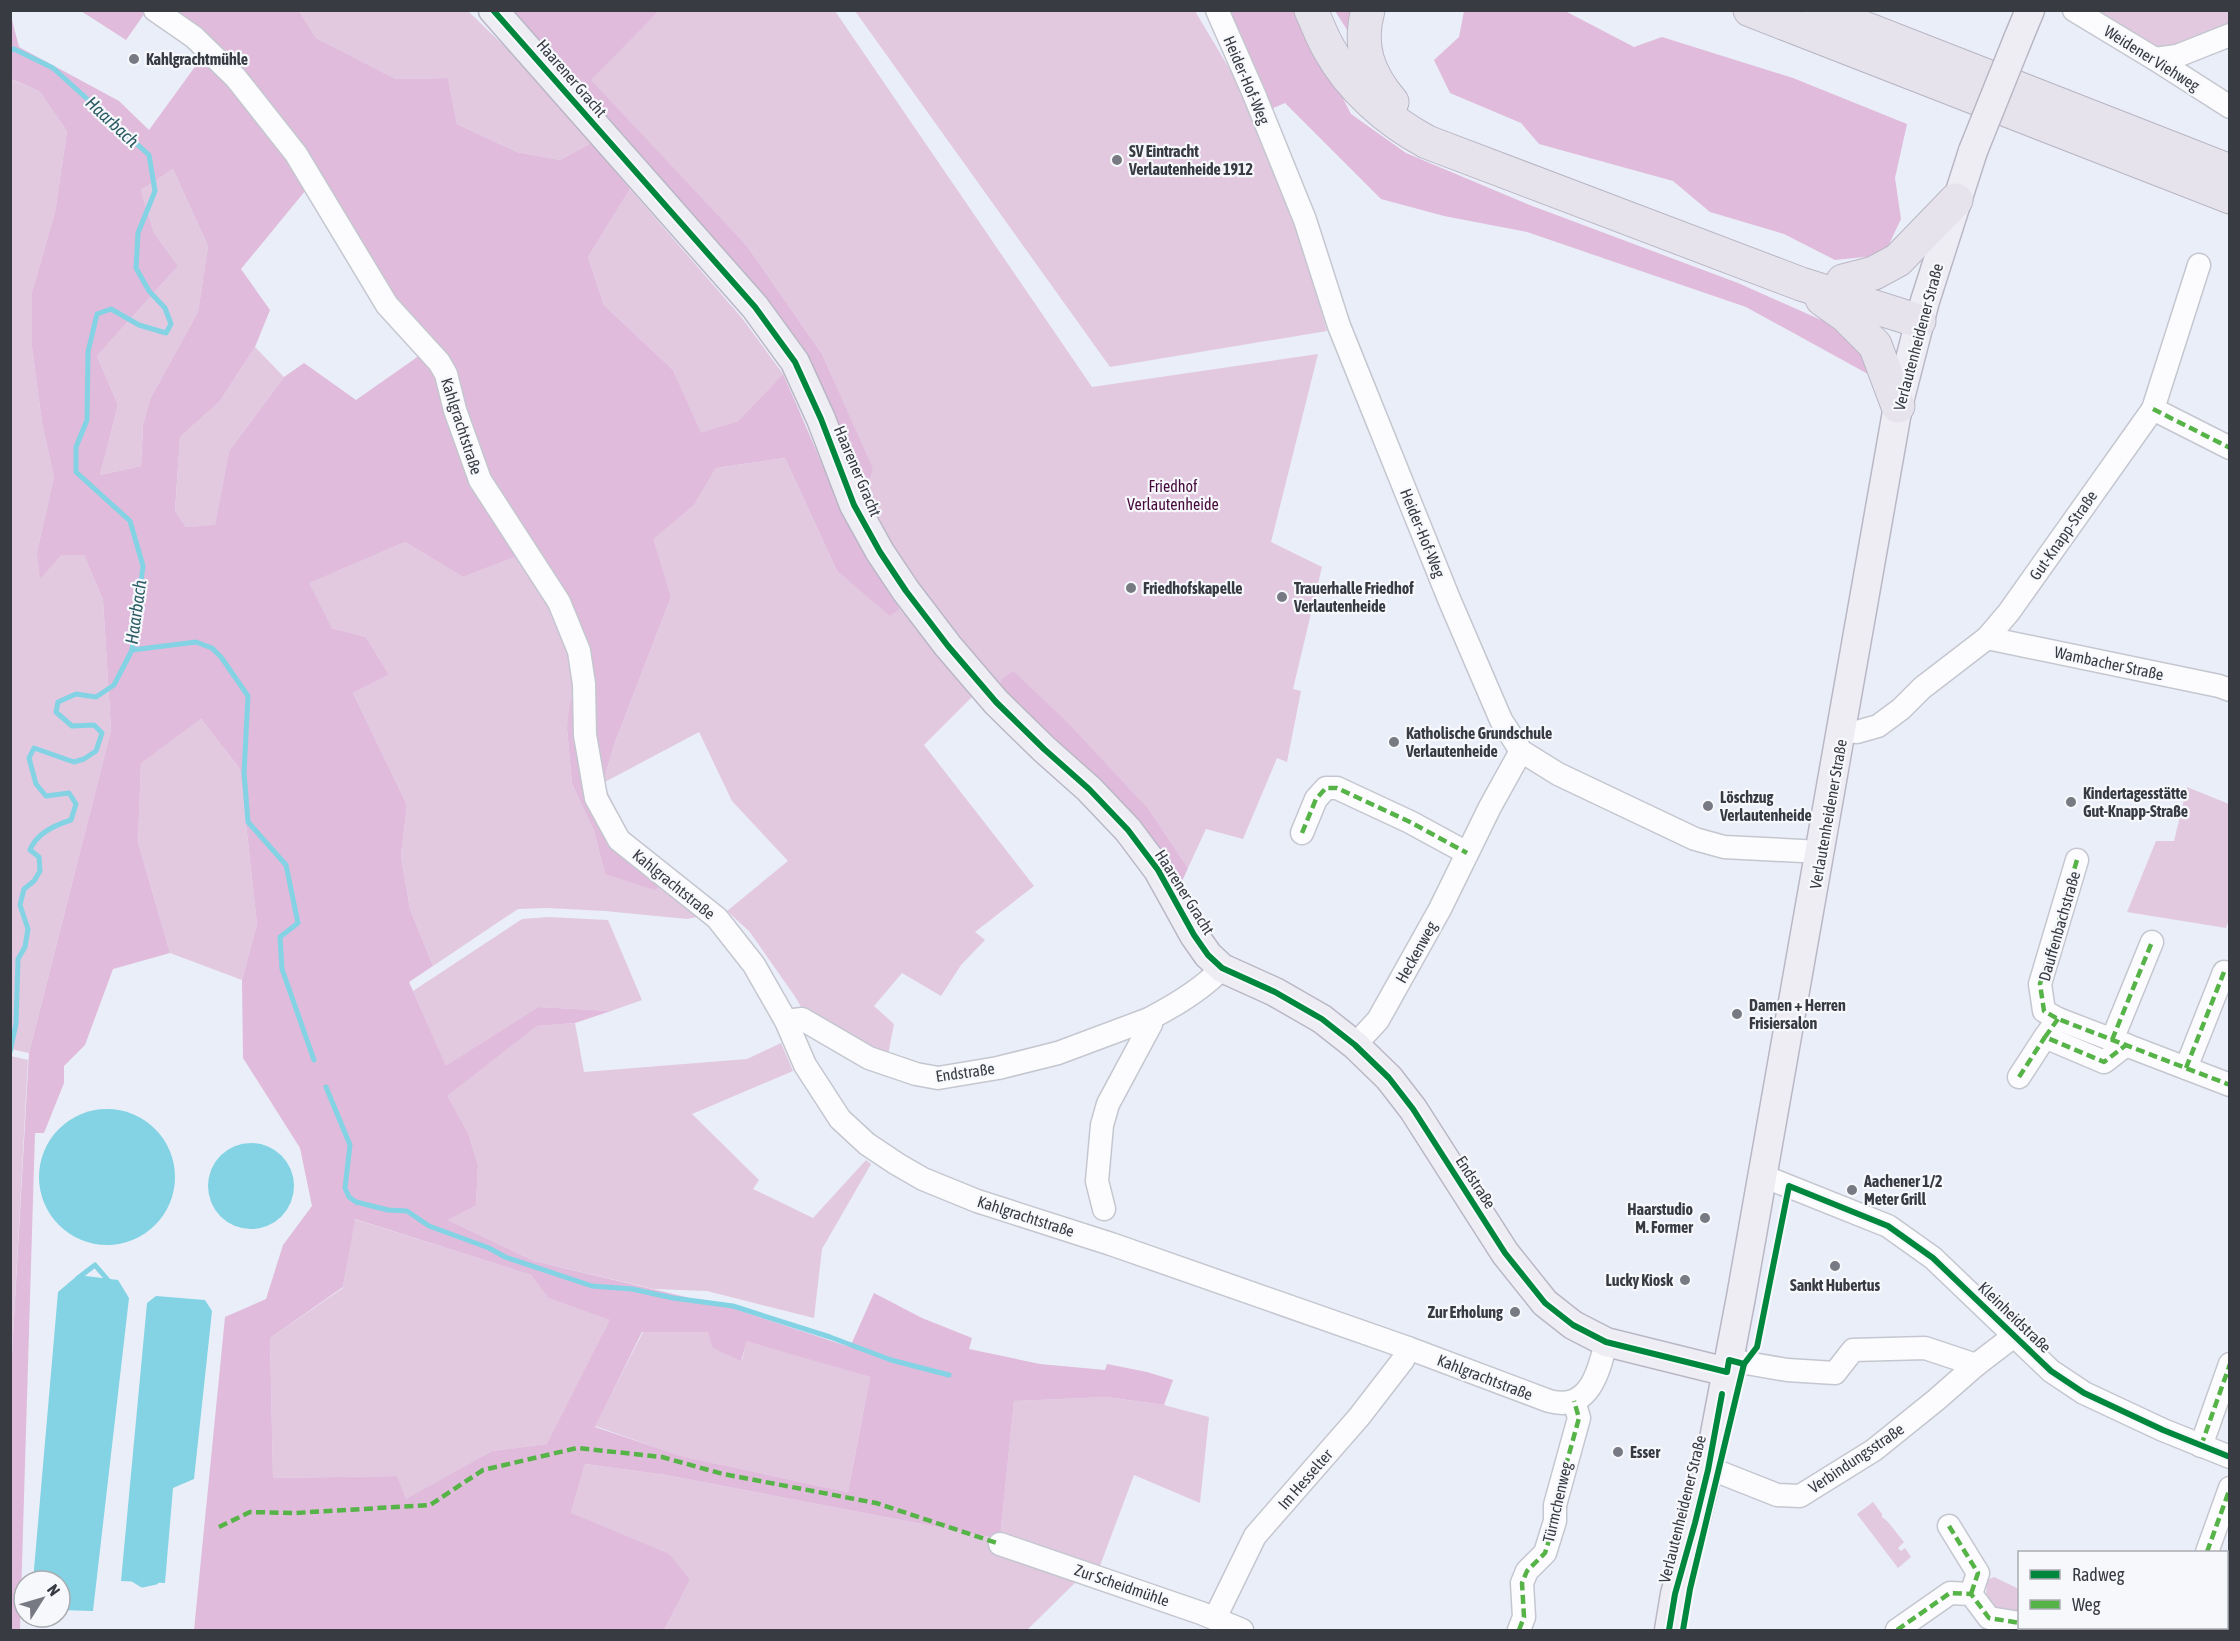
<svg xmlns="http://www.w3.org/2000/svg" width="2240" height="1641" viewBox="0 0 2240 1641" font-family="'Asap Condensed',sans-serif">
<style>
.green{fill:#e2c9e0}
.forest{fill:#e0bbdb;fill-rule:evenodd}
.water{fill:#83d3e4}
.lines{fill:none;stroke-linecap:round;stroke-linejoin:round}
.stream{stroke:#83d3e4;stroke-width:5}
.minor-casing{stroke:#c4c7cf;stroke-width:25}
.major-casing{stroke:#b9b7c5;stroke-width:31}
.highway-casing{stroke:#b9b7c5;stroke-width:35}
.minor{stroke:#fcfcfe;stroke-width:22}
.major{stroke:#efedf4;stroke-width:28}
.highway{stroke:#e6e3ec;stroke-width:33}
.major-bridge-casing{stroke:#b9b7c5;stroke-width:31;stroke-linecap:butt}
.major-bridge{stroke:#efedf4;stroke-width:28}
.quiet{stroke:#56b347;stroke-width:4.5;stroke-dasharray:9 4.5;stroke-linecap:butt}
.cycleway-casing{stroke:#f6f8fc;stroke-width:10}
.cycleway{stroke:#00873e;stroke-width:6}
.poi-dot{fill:#777a82;stroke:#f6f8fc;stroke-width:2}
.labels{text-anchor:middle;stroke-width:4.5;stroke-linejoin:round;paint-order:stroke}
.street-label{font-size:16px;fill:#393b43;stroke:#f6f8fc}
.poi-label{font-size:16px;font-weight:bold;fill:#393b43;stroke:#f6f8fc;text-anchor:start}
.park-label{font-size:16px;fill:#470a3c;stroke:#f6f8fc}
.water-label{font-size:18px;font-style:italic;fill:#2a5a63;stroke:#f6f8fc}
</style>
<rect width="100%" height="100%" fill="#eaeef8"/>
<g class="green">
<path d="M 299,11 L 468,11 L 526,67 L 591,143 L 560,160 L 517,152 L 457,124 L 448,78 L 396,79 L 316,38 Z"/>
<path d="M 659,11 L 835,11 L 1092,387 L 1318,354 L 1271,542 L 1322,567 L 1293,689 L 1301,691 L 1287,762 L 1277,758 L 1243,839 L 1206,829 L 1188,868 L 1150,811 L 998,689 L 954,641 L 862,500 L 872,469 L 822,354 L 747,246 L 590,80 Z"/>
<path d="M 855,11 L 1195,11 L 1245,95 L 1297,225 L 1327,331 L 1110,367 Z"/>
<path d="M 2090,11 L 2229,11 L 2229,26 L 2172,50 L 2150,47 Z"/>
<path d="M 10,79 L 39,91 L 67,131 L 55,212 L 32,292 L 32,348 L 42,423 L 54,477 L 37,552 L 84,555 L 103,600 L 111,730 L 29,1053 L 10,1049 Z"/>
<path d="M 173,169 L 208,246 L 198,312 L 150,399 L 143,425 L 141,466 L 100,475 L 118,405 L 97,356 L 178,266 L 154,233 L 141,190 Z"/>
<path d="M 630,189 L 742,318 L 783,374 L 738,421 L 701,434 L 673,370 L 604,305 L 588,257 Z"/>
<path d="M 255,347 L 284,377 L 229,451 L 215,526 L 186,527 L 175,513 L 180,437 L 220,401 Z"/>
<path d="M 785,458 L 837,571 L 890,615 L 900,609 L 973,696 L 924,745 L 1034,886 L 975,932 L 985,940 L 961,965 L 941,996 L 902,973 L 874,1006 L 894,1024 L 887,1060 L 803,1010 L 794,995 L 749,931 L 727,911 L 788,861 L 732,801 L 699,732 L 603,783 L 614,745 L 671,597 L 652,539 L 694,505 L 716,468 Z"/>
<path d="M 405,542 L 463,577 L 523,554 L 555,604 L 580,685 L 567,729 L 572,784 L 594,831 L 605,874 L 663,882 L 700,911 L 697,917 L 687,919 L 605,911 L 547,908 L 518,909 L 433,966 L 410,909 L 401,856 L 407,805 L 353,693 L 389,675 L 366,637 L 332,628 L 308,583 Z"/>
<path d="M 201,719 L 240,769 L 257,924 L 242,980 L 170,953 L 138,842 L 141,762 Z"/>
<path d="M 2187,787 L 2229,804 L 2230,916 L 2226,928 L 2127,912 L 2156,841 L 2174,841 Z"/>
<path d="M 548,917 L 608,920 L 642,1000 L 611,1011 L 538,1007 L 446,1067 L 413,991 L 522,919 Z"/>
<path d="M 575,1023 L 584,1072 L 747,1059 L 781,1043 L 793,1071 L 692,1114 L 759,1180 L 753,1189 L 813,1218 L 866,1160 L 871,1164 L 822,1249 L 814,1318 L 707,1291 L 654,1289 L 534,1261 L 448,1220 L 476,1204 L 478,1165 L 468,1133 L 446,1096 L 537,1026 Z"/>
<path d="M 11,1056 L 28,1060 L 11,1372 Z"/>
<path d="M 354,1219 L 531,1275 L 548,1298 L 611,1320 L 548,1444 L 492,1451 L 405,1500 L 397,1476 L 273,1478 L 270,1338 L 343,1288 Z"/>
<path d="M 643,1332 L 709,1332 L 742,1360 L 747,1340 L 870,1377 L 848,1492 L 683,1457 L 595,1426 Z"/>
<path d="M 1106,1397 L 1164,1405 L 1209,1417 L 1200,1503 L 1134,1475 L 1098,1571 L 1082,1576 L 1027,1630 L 664,1630 L 690,1580 L 571,1513 L 585,1464 L 666,1475 L 1000,1539 L 1014,1401 Z"/>
<path d="M 1873,1502 L 1882,1514 L 1882,1517 L 1888,1522 L 1904,1542 L 1898,1548 L 1901,1551 L 1905,1548 L 1911,1557 L 1898,1568 L 1857,1514 Z"/>
<path d="M 1994,1577 L 2019,1589 L 2019,1610 C 2005,1614 1996,1609 1986,1599 L 1987,1580 Z"/>
</g>
<g class="forest">
<path d="M 12,10 L 11,16 L 19,47 L 119,101 L 149,130 L 205,53 L 310,185 L 241,269 L 270,310 L 255,347 L 220,401 L 180,437 L 175,512 L 186,527 L 215,525 L 229,451 L 284,377 L 304,363 L 356,400 L 423,353 L 523,554 L 463,577 L 405,542 L 309,583 L 332,628 L 366,637 L 389,675 L 353,693 L 407,805 L 401,856 L 410,909 L 433,966 L 409,982 L 446,1066 L 538,1007 L 611,1011 L 575,1023 L 537,1026 L 447,1096 L 468,1133 L 478,1165 L 476,1205 L 448,1220 L 534,1261 L 732,1308 L 850,1347 L 874,1293 L 922,1318 L 972,1338 L 969,1349 L 1040,1364 L 1105,1370 L 1107,1364 L 1147,1372 L 1173,1380 L 1164,1405 L 1106,1397 L 1014,1401 L 1000,1539 L 666,1475 L 585,1464 L 571,1513 L 669,1554 L 690,1580 L 664,1630 L 194,1630 L 225,1317 L 266,1299 L 283,1245 L 312,1206 L 300,1148 L 243,1058 L 242,980 L 257,924 L 240,769 L 201,719 L 141,763 L 138,842 L 170,953 L 113,969 L 85,1045 L 64,1066 L 64,1083 L 44,1133 L 35,1133 L 20,1630 L 11,1630 L 11,1372 L 29,1053 L 111,730 L 103,600 L 84,555 L 61,555 L 40,579 L 37,552 L 54,477 L 42,423 L 32,348 L 32,292 L 55,212 L 67,131 L 39,91 L 11,79 L 10,11 ZM 173,169 L 208,246 L 198,312 L 150,399 L 143,425 L 141,466 L 100,475 L 118,405 L 97,356 L 178,266 L 154,233 L 141,190 ZM 355,1219 L 531,1275 L 548,1298 L 610,1320 L 547,1444 L 492,1451 L 406,1499 L 397,1476 L 273,1478 L 270,1338 L 343,1287 ZM 642,1332 L 708,1332 L 713,1348 L 741,1361 L 747,1341 L 870,1377 L 848,1492 L 684,1457 L 595,1427 Z"/>
<path d="M 147,10 L 126,40 L 81,11 Z"/>
<path d="M 164,11 L 299,11 L 316,38 L 396,79 L 448,78 L 457,124 L 517,152 L 560,160 L 591,143 L 630,189 L 588,257 L 604,305 L 673,370 L 701,433 L 738,421 L 783,374 C 819,454 849,537 900,609 L 890,616 L 837,571 L 785,458 L 716,468 L 694,505 L 653,539 L 671,597 L 614,745 L 603,783 L 627,832 L 601,797 L 589,684 L 484,477 L 460,409 L 392,303 L 316,178 Z"/>
<path d="M 504,11 L 659,11 L 591,80 L 747,246 L 822,354 L 873,469 L 862,500 L 829,416 Z"/>
<path d="M 1229,11 L 1298,11 L 1351,114 L 1406,153 L 1527,204 L 1738,283 L 1837,327 L 1866,354 L 1868,374 L 1746,307 L 1527,232 L 1444,216 L 1381,199 L 1285,103 L 1271,109 Z"/>
<path d="M 1335,11 L 1358,11 L 1351,36 Z"/>
<path d="M 1464,11 L 1565,11 L 1634,47 L 1662,37 L 1793,78 L 1907,124 L 1895,178 L 1901,219 L 1884,255 L 1835,260 L 1784,234 L 1710,212 L 1673,181 L 1539,144 L 1521,123 L 1450,93 L 1434,60 L 1459,37 Z"/>
<path d="M 1013,671 L 1068,723 L 1150,811 L 1188,868 L 1179,888 L 998,689 L 1002,679 Z"/>
<path d="M 580,685 L 593,801 L 663,882 L 655,890 L 605,874 L 594,831 L 572,784 L 567,729 L 570,703 Z"/>
</g>
<g class="water">
<circle cx="107" cy="1177" r="68"/>
<circle cx="251" cy="1186" r="43"/>
<path d="M 78,1275 L 118,1280 L 129,1298 L 93,1611 L 60,1610 L 60,1581 L 33,1581 L 58,1292 Z"/>
<path d="M 156,1296 L 205,1300 L 212,1311 L 194,1479 L 173,1488 L 165,1583 L 121,1581 L 147,1303 Z"/>
</g>
<g class="lines">
<g class="stream">
<path d="M 10,50 L 14,49 L 53,68 L 149,155 L 155,191 L 138,233 L 136,268 L 149,291 L 165,308 L 171,324 L 166,333 L 139,325 L 111,309 L 97,314 L 88,352 L 87,420 L 76,447 L 76,472 L 130,521 L 143,566 L 132,650 L 114,685 L 96,697 L 76,694 L 58,702 L 56,712 L 72,726 L 94,725 L 102,733 L 96,751 L 84,759 L 74,762 L 34,748 L 29,758 L 36,784 L 46,796 L 69,793 L 76,804 L 71,820 C 55,825 36,834 30,850 L 39,857 L 40,871 L 34,881 L 24,889 L 20,905 L 28,929 L 25,947 L 18,959 L 16,1024 L 10,1052"/>
<path d="M 132,650 L 196,642 L 212,648 L 221,657 L 248,696 L 244,773 L 248,822 L 286,865 L 298,923 L 280,937 L 282,969 L 314,1060"/>
<path d="M 326,1087 L 350,1145 L 345,1188 L 349,1197 L 356,1202 L 388,1210 L 407,1211 L 429,1226 L 489,1248 L 505,1257 L 592,1286 L 632,1289 L 673,1298 L 733,1306 L 830,1337 L 891,1360 L 949,1375"/>
<path d="M 78,1278 L 95,1265 L 112,1285"/>
<path d="M 134,1576 L 134,1580 L 142,1585 L 156,1582 L 157,1577"/>
</g>
<g class="minor-casing">
<g id="minor">
<path d="M 155,10 L 194,37 L 236,78 L 296,154 L 387,305 L 439,362 L 446,374 L 455,410 L 480,480 L 559,602 L 579,651 L 584,684 L 585,735 L 596,798 L 619,840 L 717,918 L 754,965 L 786,1021 L 805,1065 L 840,1119 L 867,1144 L 897,1164 L 923,1179 L 977,1201 L 1111,1244 L 1408,1348 L 1549,1401 C 1589,1412 1599,1372 1606,1342"/>
<path d="M 1217,10 L 1254,94 L 1305,220 L 1339,326 L 1449,599 L 1501,720 L 1521,751 L 1558,774 L 1695,839 L 1724,847 L 1821,852"/>
<path d="M 2074,10 L 2155,59 L 2230,107"/>
<path d="M 2155,59 L 2177,56 L 2230,35"/>
<path d="M 2153,409 L 2230,448"/>
<path d="M 1987,638 L 2219,686 L 2230,690"/>
<path d="M 1842,730 L 1857,732 L 1878,726 L 1901,709 L 1922,688 L 1987,638 L 2009,612 L 2153,409 L 2199,265"/>
<path d="M 1302,833 L 1316,799 L 1326,788 L 1337,788 L 1410,822 L 1467,853"/>
<path d="M 2077,860 L 2040,984 L 2044,1011 L 2058,1019 L 2230,1085"/>
<path d="M 2058,1019 L 2045,1037 L 2104,1062 L 2126,1045"/>
<path d="M 786,1021 L 802,1019 L 869,1058 L 916,1074 L 938,1078 L 998,1068 L 1058,1053 L 1149,1019"/>
<path d="M 2112,1040 L 2152,942"/>
<path d="M 1355,1045 L 1378,1020 L 1440,909 L 1490,807 L 1521,751"/>
<path d="M 2186,1068 L 2224,972"/>
<path d="M 2019,1077 L 2045,1037"/>
<path d="M 1763,1176 L 1888,1226 L 1933,1258 L 2051,1371 L 2084,1393 L 2163,1430 L 2230,1457"/>
<path d="M 1104,1209 L 1097,1181 L 1102,1125 L 1108,1104 L 1151,1024 L 1149,1019 C 1174,1006 1203,989 1222,968"/>
<path d="M 1729,1360 L 1787,1370 L 1835,1373 L 1853,1350 L 1925,1348 L 1976,1365"/>
<path d="M 2201,1446 L 2230,1364"/>
<path d="M 1708,1470 L 1719,1472 L 1777,1495 L 1800,1496 L 1874,1450 L 1936,1400 L 1976,1365 L 2014,1336"/>
<path d="M 1949,1526 L 1978,1573 L 1971,1594"/>
<path d="M 1000,1544 L 1201,1613 L 1242,1630"/>
<path d="M 2207,1552 L 2230,1488"/>
<path d="M 1215,1618 L 1255,1536 L 1359,1417 L 1403,1360 L 1408,1348"/>
<path d="M 2050,1628 L 2069,1630"/>
<path d="M 1519,1630 L 1524,1617 L 1522,1583 L 1527,1571 L 1545,1553 L 1555,1521 L 1555,1505 L 1579,1418 L 1574,1401"/>
<path d="M 1897,1630 L 1950,1593 L 1971,1594 L 1989,1618 L 2020,1623"/>
<path d="M 2179,1630 L 2180,1628"/>
</g>
</g>
<g class="major-casing">
<g id="major">
<path d="M 493,10 L 755,307 L 795,362 L 821,419 L 854,505 L 880,552 L 906,591 L 948,646 L 996,702 L 1044,749 L 1089,789 L 1128,830 L 1158,870 L 1194,935 L 1208,955 L 1222,968 L 1275,992 L 1322,1019 L 1355,1045 L 1389,1078 L 1413,1109 L 1505,1253 L 1545,1303 L 1573,1325 L 1606,1342 L 1727,1372"/>
<path d="M 2018,39 L 2030,10"/>
<path d="M 1669,1630 L 1675,1594 L 1695,1523 L 1708,1470 L 1741,1297 L 1898,406 L 1925,301 L 1973,151"/>
</g>
</g>
<g class="highway-casing">
<g id="highway">
<path d="M 1311,10 C 1317,23 1322,37 1329,49 C 1351,89 1388,121 1427,142 L 1801,284 L 1919,321"/>
<path d="M 1368,10 C 1358,46 1368,74 1392,102"/>
<path d="M 1750,10 L 2230,197"/>
<path d="M 1818,10 L 2230,171"/>
<path d="M 1843,281 L 1874,273 L 1898,260 L 1956,200"/>
<path d="M 1822,299 L 1846,316 L 1875,345 L 1898,406"/>
</g>
</g>
<use href="#minor" class="minor"/>
<use href="#major" class="major"/>
<use href="#highway" class="highway"/>
<g class="major-bridge-casing">
<path id="major-bridge" d="M 1973,151 L 2018,39"/>
</g>
<use href="#major-bridge" class="major-bridge"/>
<g class="quiet">
<path d="M 2153,409 L 2230,448"/>
<path d="M 1302,833 L 1316,799 L 1326,788 L 1337,788 L 1410,822 L 1467,853"/>
<path d="M 2077,860 L 2040,984 L 2044,1011 L 2058,1019 L 2230,1085"/>
<path d="M 2058,1019 L 2045,1037 L 2104,1062 L 2126,1045"/>
<path d="M 2112,1040 L 2152,942"/>
<path d="M 2186,1068 L 2224,972"/>
<path d="M 2019,1077 L 2045,1037"/>
<path d="M 2201,1446 L 2230,1364"/>
<path d="M 1949,1526 L 1978,1573 L 1971,1594"/>
<path d="M 219,1527 L 250,1512 L 295,1513 L 430,1505 L 483,1470 L 577,1448 L 662,1457 L 723,1474 L 876,1503 L 1000,1544"/>
<path d="M 2207,1552 L 2230,1488"/>
<path d="M 2050,1628 L 2069,1630"/>
<path d="M 1519,1630 L 1524,1617 L 1522,1583 L 1527,1571 L 1545,1553 L 1555,1521 L 1555,1505 L 1579,1418 L 1574,1401"/>
<path d="M 1897,1630 L 1950,1593 L 1971,1594 L 1989,1618 L 2020,1623"/>
<path d="M 2179,1630 L 2180,1628"/>
</g>
<g class="cycleway-casing">
<g id="cycleway">
<path d="M 493,10 L 755,307 L 795,362 L 821,419 L 854,505 L 880,552 L 906,591 L 948,646 L 996,702 L 1044,749 L 1089,789 L 1128,830 L 1158,870 L 1194,935 L 1208,955 L 1222,968 L 1275,992 L 1322,1019 L 1355,1045 L 1389,1078 L 1413,1109 L 1505,1253 L 1545,1303 L 1573,1325 L 1606,1342 L 1727,1372 L 1729,1360 L 1744,1364"/>
<path d="M 1669,1630 L 1675,1594 L 1695,1523 L 1708,1470 L 1722,1394"/>
<path d="M 1683,1630 L 1690,1589 L 1744,1364 L 1757,1347 L 1789,1186 L 1888,1226 L 1933,1258 L 2051,1371 L 2084,1393 L 2163,1430 L 2230,1457"/>
</g>
</g>
<use href="#cycleway" class="cycleway"/>
</g>
<g class="poi-dot">
<circle cx="134" cy="59" r="6"/>
<circle cx="1117" cy="160" r="6"/>
<circle cx="1131" cy="588" r="6"/>
<circle cx="1282" cy="597" r="6"/>
<circle cx="1394" cy="742" r="6"/>
<circle cx="2071" cy="802" r="6"/>
<circle cx="1708" cy="806" r="6"/>
<circle cx="1737" cy="1014" r="6"/>
<circle cx="1852" cy="1190" r="6"/>
<circle cx="1705" cy="1218" r="6"/>
<circle cx="1835" cy="1266" r="6"/>
<circle cx="1685" cy="1280" r="6"/>
<circle cx="1515" cy="1312" r="6"/>
<circle cx="1618" cy="1452" r="6"/>
</g>
<g class="labels">
<g class="street-label">
<text transform="translate(2152 58) rotate(32)" y="6">Weidener Viehweg</text>
<text transform="translate(572 78) rotate(49)" y="6">Haarener Gracht</text>
<text transform="translate(1247 80) rotate(67)" y="6">Heider-Hof-Weg</text>
<text transform="translate(1918 337) rotate(-75)" y="6">Verlautenheidener Straße</text>
<text transform="translate(462 426) rotate(72)" y="6">Kahlgrachtstraße</text>
<text transform="translate(858 471) rotate(67)" y="6">Haarener Gracht</text>
<text transform="translate(1423 533) rotate(68)" y="6">Heider-Hof-Weg</text>
<text transform="translate(2063 535) rotate(-55)" y="6">Gut-Knapp-Straße</text>
<text transform="translate(2109 663) rotate(12)" y="6">Wambacher Straße</text>
<text transform="translate(1828 814) rotate(-80)" y="6">Verlautenheidener Straße</text>
<text transform="translate(674 884) rotate(39)" y="6">Kahlgrachtstraße</text>
<text transform="translate(1185 892) rotate(58)" y="6">Haarener Gracht</text>
<text transform="translate(2059 926) rotate(-74)" y="6">Dauffenbachstraße</text>
<text transform="translate(1416 952) rotate(-61)" y="6">Heckenweg</text>
<text transform="translate(965 1072) rotate(-8)" y="6">Endstraße</text>
<text transform="translate(1476 1182) rotate(57)" y="6">Endstraße</text>
<text transform="translate(1026 1216) rotate(18)" y="6">Kahlgrachtstraße</text>
<text transform="translate(2015 1317) rotate(44)" y="6">Kleinheidstraße</text>
<text transform="translate(1485 1377) rotate(21)" y="6">Kahlgrachtstraße</text>
<text transform="translate(1856 1458) rotate(-34)" y="6">Verbindungsstraße</text>
<text transform="translate(1305 1479) rotate(-49)" y="6">Im Hesselter</text>
<text transform="translate(1557 1502) rotate(-77)" y="6">Türmchenweg</text>
<text transform="translate(1682 1509) rotate(-76)" y="6">Verlautenheidener Straße</text>
<text transform="translate(1122 1585) rotate(19)" y="6">Zur Scheidmühle</text>
</g>
<g class="poi-label">
<text x="146" y="65">Kahlgrachtmühle</text>
<text x="1129" y="157">SV Eintracht<tspan x="1129" dy="18">Verlautenheide 1912</tspan></text>
<text x="1143" y="594">Friedhofskapelle</text>
<text x="1294" y="594">Trauerhalle Friedhof<tspan x="1294" dy="18">Verlautenheide</tspan></text>
<text x="1406" y="739">Katholische Grundschule<tspan x="1406" dy="18">Verlautenheide</tspan></text>
<text x="2083" y="799">Kindertagesstätte<tspan x="2083" dy="18">Gut-Knapp-Straße</tspan></text>
<text x="1720" y="803">Löschzug<tspan x="1720" dy="18">Verlautenheide</tspan></text>
<text x="1749" y="1011">Damen + Herren<tspan x="1749" dy="18">Frisiersalon</tspan></text>
<text x="1864" y="1187">Aachener 1/2<tspan x="1864" dy="18">Meter Grill</tspan></text>
<text x="1693" y="1215" text-anchor="end">Haarstudio<tspan x="1693" dy="18">M. Former</tspan></text>
<text x="1673" y="1286" text-anchor="end">Lucky Kiosk</text>
<text x="1835" y="1291" text-anchor="middle">Sankt Hubertus</text>
<text x="1503" y="1318" text-anchor="end">Zur Erholung</text>
<text x="1630" y="1458">Esser</text>
</g>
<g class="park-label">
<text x="1173" y="492">Friedhof<tspan x="1173" dy="18">Verlautenheide</tspan></text>
</g>
<g class="water-label">
<text transform="translate(112 122) rotate(43)" y="6">Haarbach</text>
<text transform="translate(136 612) rotate(-82)" y="6">Haarbach</text>
</g>
</g>
<rect width="2240" height="1641" fill="none" stroke="#393b43" stroke-width="24"/>
<rect x="2018" y="1551" width="210" height="78" fill="#f6f8fc" stroke="#aaacb2" stroke-width="1.5"/>
<rect x="2030" y="1570" width="30" height="9" fill="#00873e" stroke="#aaacb2" stroke-width="1.5"/>
<text x="2072" y="1581" font-size="18" fill="#393b43">Radweg</text>
<rect x="2030" y="1600" width="30" height="9" fill="#56b347" stroke="#aaacb2" stroke-width="1.5"/>
<text x="2072" y="1611" font-size="18" fill="#393b43">Weg</text>
<g transform="translate(42 1599) rotate(53)"><circle r="28" fill="#f6f8fc" stroke="#aaacb2" stroke-width="1.5"/>
<path d="M0-4.5L10 22L0 15L-10 22Z" fill="#777a82"/>
<text y="-9" font-size="16" font-weight="bold" text-anchor="middle" fill="#393b43">N</text>
</g>
</svg>
